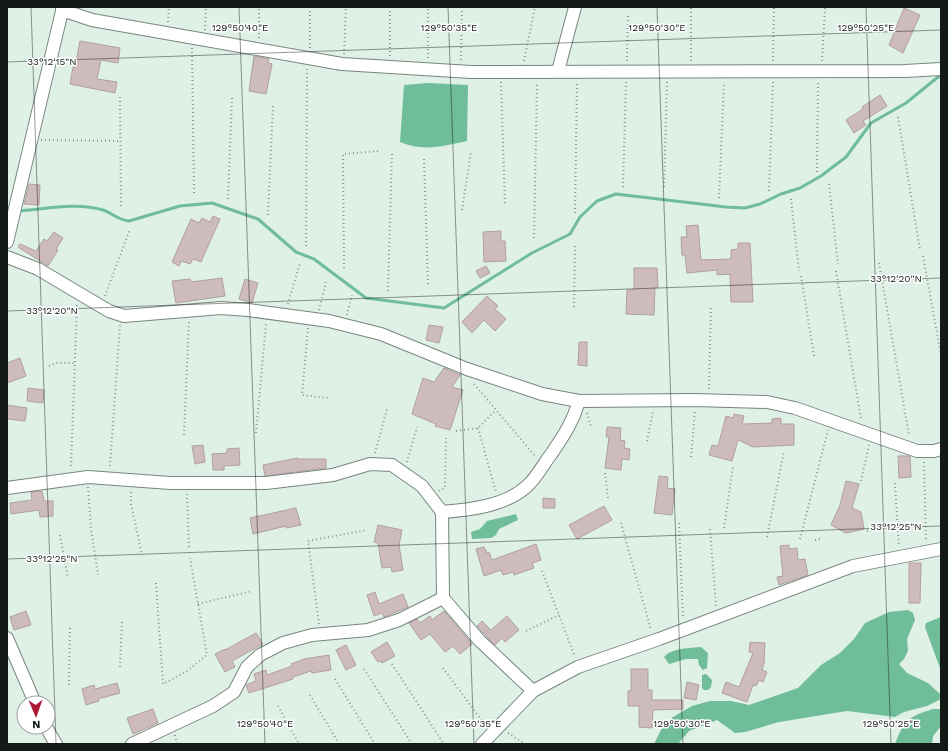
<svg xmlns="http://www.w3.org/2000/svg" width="948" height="751" viewBox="0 0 948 751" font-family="'Work Sans',sans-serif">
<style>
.forest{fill:#70bd99}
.water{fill:#6fbd99}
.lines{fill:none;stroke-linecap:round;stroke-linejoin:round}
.stream{stroke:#6fbd99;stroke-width:3}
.building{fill:#cebbbb;stroke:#b19f9f}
.minor-casing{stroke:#77867e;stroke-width:14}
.path{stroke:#8a9690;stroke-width:2;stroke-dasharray:1 3;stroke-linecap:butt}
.minor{stroke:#fff;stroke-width:12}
.ticks{fill:none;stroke:#131916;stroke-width:1;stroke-opacity:0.45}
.ticks-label{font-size:10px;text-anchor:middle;fill:#131916;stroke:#fff;stroke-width:3;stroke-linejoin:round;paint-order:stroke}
</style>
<rect width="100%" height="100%" fill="#dff0e7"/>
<g class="forest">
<path d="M 516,514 L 518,520 L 499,529 L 496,535 L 491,538 L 472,539 L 471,532 L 480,529 L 487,521 Z"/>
<path d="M 908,610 L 913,613 L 915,620 L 907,639 L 908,651 L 904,659 L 899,664 L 907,673 L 928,683 L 941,695 L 941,699 L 927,706 L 904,712 L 895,717 L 847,711 L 779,722 L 745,732 L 735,733 L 717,720 L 689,731 L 678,744 L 654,744 L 661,730 L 673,717 L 692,706 L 710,701 L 731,701 L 749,705 L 798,688 L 821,665 L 840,653 L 854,639 L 865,623 L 889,612 Z"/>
<path d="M 701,647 L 708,653 L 707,668 L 703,670 L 699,665 L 698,659 L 686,659 L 669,664 L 664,657 C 671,648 691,648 701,647 Z"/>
<path d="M 706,674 L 712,680 L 711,687 L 708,690 L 704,690 L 702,688 L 702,675 Z"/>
</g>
<g class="water">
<path d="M 428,83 L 468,85 L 467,141 C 444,146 423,152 400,142 L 404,85 Z"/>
<path d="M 941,617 L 941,671 L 925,627 L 926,623 Z"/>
<path d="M 933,709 L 941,709 L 941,726 L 933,736 L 932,744 L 895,744 C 905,719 908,717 933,709 Z"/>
</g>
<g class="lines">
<path class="stream" d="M 18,211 C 46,209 76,202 103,210 C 112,213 118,220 129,221 L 180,206 L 212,203 L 258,219 L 296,252 L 314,259 L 366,298 L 444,308 L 532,253 L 570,234 L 580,217 L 597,201 L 616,194 L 726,207 L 745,208 L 760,204 L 781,194 L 800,188 L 821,176 L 846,157 L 871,123 L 906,103 L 938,77 L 941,77"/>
</g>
<g class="building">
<path d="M 904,8 L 920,15 L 903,53 L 889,45 Z"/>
<path d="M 80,41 L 120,48 L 118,63 L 101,60 L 97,79 L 117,82 L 115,93 L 70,84 L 73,67 L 75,67 Z"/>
<path d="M 254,56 L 269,59 L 268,63 L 272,64 L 266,94 L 249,91 Z"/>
<path d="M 880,95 L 887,106 L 863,121 L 866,125 L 854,133 L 846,120 L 863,109 L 862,107 Z"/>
<path d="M 29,184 L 40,185 L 39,205 L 24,204 Z"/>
<path d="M 213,216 L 220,219 L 201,262 L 193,259 L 190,264 L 181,261 L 179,266 L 172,262 L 191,219 L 199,223 L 202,218 L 210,222 Z"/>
<path d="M 698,225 L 701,260 L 731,259 L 731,250 L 738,249 L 738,243 L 750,243 L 753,302 L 731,302 L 730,274 L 717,275 L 717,270 L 687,273 L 685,255 L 682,255 L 681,237 L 687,237 L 686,226 Z"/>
<path d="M 501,231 L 501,241 L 505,241 L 506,261 L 484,262 L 483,232 Z"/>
<path d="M 54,232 L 63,238 L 56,249 L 58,250 L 48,266 L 18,247 L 20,244 L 36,251 L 44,239 L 47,241 Z"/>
<path d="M 486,266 L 490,273 L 480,278 L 476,271 Z"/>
<path d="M 634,268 L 657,268 L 658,287 L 655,288 L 654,315 L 626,314 L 627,290 L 634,290 Z"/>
<path d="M 222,278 L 225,296 L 176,303 L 172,281 L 190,279 L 191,282 Z"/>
<path d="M 245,279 L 258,283 L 252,303 L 239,299 Z"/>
<path d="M 487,296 L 498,306 L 495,309 L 506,319 L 495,331 L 484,320 L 472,333 L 462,322 Z"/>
<path d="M 429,325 L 443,327 L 439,343 L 426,340 Z"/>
<path d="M 579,342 L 587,342 L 587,366 L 578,365 Z"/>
<path d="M 20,358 L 26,376 L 7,383 L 7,363 Z"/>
<path d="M 444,368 L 460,375 L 452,387 L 463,390 L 450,430 L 435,426 L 436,424 L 412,414 L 423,378 L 434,382 Z"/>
<path d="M 28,388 L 44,390 L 43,403 L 27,401 Z"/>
<path d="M 7,405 L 27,408 L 25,421 L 7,419 Z"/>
<path d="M 734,414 L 744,416 L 742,424 L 772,423 L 772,419 L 781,418 L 781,424 L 794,424 L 794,445 L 753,447 L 738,440 L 732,461 L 709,455 L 712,445 L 718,446 L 726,416 L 733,418 Z"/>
<path d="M 607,427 L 621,428 L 620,440 L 625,441 L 624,448 L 630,449 L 629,460 L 622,459 L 621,470 L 605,468 L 609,437 L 606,437 Z"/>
<path d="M 203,445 L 205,462 L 195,464 L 192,446 Z"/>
<path d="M 239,448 L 240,465 L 224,466 L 224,470 L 213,470 L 212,454 L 227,453 L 227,449 Z"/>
<path d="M 898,456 L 910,456 L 911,477 L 899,478 Z"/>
<path d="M 297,458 L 297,459 L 326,459 L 326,468 L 265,476 L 263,465 Z"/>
<path d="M 659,476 L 668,477 L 667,488 L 675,489 L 672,515 L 654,513 Z"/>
<path d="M 846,481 L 859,484 L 852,508 L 861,512 L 864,529 L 846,533 L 831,525 L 840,505 Z"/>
<path d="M 42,491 L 44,501 L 53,501 L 53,516 L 40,517 L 39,510 L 11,514 L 10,503 L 32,500 L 31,492 Z"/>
<path d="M 543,498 L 555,499 L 555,508 L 543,508 Z"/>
<path d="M 604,506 L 612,520 L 577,539 L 569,525 Z"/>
<path d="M 296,508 L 301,525 L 286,528 L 286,526 L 253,534 L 250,518 Z"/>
<path d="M 378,525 L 402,530 L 399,545 L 403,570 L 392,572 L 391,567 L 382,568 L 378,543 L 374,542 Z"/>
<path d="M 536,544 L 541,560 L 532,563 L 534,568 L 514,575 L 513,572 L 503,575 L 501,570 L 484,576 L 476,549 L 484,547 L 487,553 L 489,552 L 492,560 Z"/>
<path d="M 789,545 L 789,549 L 797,548 L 798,560 L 805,559 L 808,575 L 779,585 L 777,577 L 783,576 L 780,546 Z"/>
<path d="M 909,563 L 921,563 L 920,603 L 909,603 Z"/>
<path d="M 375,592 L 379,604 L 403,594 L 408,607 L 384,617 L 382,613 L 374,616 L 367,595 Z"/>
<path d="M 26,611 L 31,625 L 14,630 L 10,617 Z"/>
<path d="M 444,611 L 472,644 L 460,654 L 453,646 L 445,652 L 430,634 L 421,640 L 409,623 L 417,619 L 420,623 L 430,616 L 432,620 Z"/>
<path d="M 507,616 L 519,630 L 505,642 L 502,638 L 495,645 L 485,635 Z"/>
<path d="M 482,621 L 490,629 L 484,634 L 477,626 Z"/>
<path d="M 256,633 L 263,644 L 232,661 L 235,667 L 225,672 L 215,654 L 225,649 L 225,650 Z"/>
<path d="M 387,642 L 395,656 L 382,663 L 381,661 L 378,662 L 371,652 Z"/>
<path d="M 750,642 L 765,643 L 764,663 L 762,670 L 767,672 L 763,682 L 759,680 L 756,686 L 753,685 L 747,702 L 722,693 L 726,682 L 739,687 L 753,653 L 749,652 Z"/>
<path d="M 346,645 L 356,665 L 346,670 L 336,650 Z"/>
<path d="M 329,655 L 331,670 L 312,673 L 311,671 L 293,677 L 293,679 L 249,693 L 246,685 L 256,681 L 254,674 L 266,670 L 267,675 L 292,666 L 291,664 L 304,659 Z"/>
<path d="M 631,669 L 648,669 L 648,690 L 652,690 L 652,700 L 683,700 L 683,709 L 653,710 L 652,728 L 639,727 L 639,706 L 628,706 L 628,691 L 631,691 Z"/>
<path d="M 687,682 L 699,685 L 696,700 L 684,698 Z"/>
<path d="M 117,683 L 120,693 L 98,699 L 99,701 L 86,705 L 82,689 L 94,685 L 95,689 Z"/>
<path d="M 153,709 L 158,723 L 133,734 L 127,718 Z"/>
</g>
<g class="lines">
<g class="minor-casing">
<g id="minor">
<path d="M 62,10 L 92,20 L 342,64 L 471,72 L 905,71 L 941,69"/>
<path d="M 558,71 L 575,7"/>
<path d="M 7,242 L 63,7"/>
<path d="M 7,257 L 38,269 L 109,311 L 124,316 L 221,308 L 248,310 L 329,321 L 381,334 L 467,369 L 542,394 L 579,401 L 695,400 L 767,402 L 795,408 L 917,451 L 934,451 L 941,449"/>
<path d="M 7,488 L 88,477 L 170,483 L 266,483 L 333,475 L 370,464 L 392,465 L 422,486 L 442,512 L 443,598 L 479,640 L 533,691 L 578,667 L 659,639 L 853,566 L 941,549"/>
<path d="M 442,512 C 469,510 505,506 526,487 C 536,479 544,463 552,453 C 564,435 573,422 579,401"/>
<path d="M 7,638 L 35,703"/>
<path d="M 46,727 L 56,744"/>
<path d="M 132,744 L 213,706 L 234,692 L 247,667 L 260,655 L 283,643 L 312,635 L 368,630 L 399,620 L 443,598"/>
<path d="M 482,744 L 533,691"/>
</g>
</g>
<g class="path">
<path d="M 168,22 L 169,7"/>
<path d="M 205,30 L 206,7"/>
<path d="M 259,38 L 259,7"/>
<path d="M 192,48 L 194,195"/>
<path d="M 310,48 L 310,7"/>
<path d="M 344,54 L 346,7"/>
<path d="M 390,56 L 390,7"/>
<path d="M 428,58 L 428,7"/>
<path d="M 461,60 L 462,7"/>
<path d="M 524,61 L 535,7"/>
<path d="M 627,61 L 628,13"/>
<path d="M 691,61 L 691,7"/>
<path d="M 773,61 L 774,7"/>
<path d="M 822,61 L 825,7"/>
<path d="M 501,82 L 505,205"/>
<path d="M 120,97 L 121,208"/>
<path d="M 898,117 L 920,250"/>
<path d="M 41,140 L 120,141"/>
<path d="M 424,159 L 428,284"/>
<path d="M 817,172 L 818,81"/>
<path d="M 829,184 L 838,264"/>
<path d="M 623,187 L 626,82"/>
<path d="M 664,187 L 667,82"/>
<path d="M 769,191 L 773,82"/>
<path d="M 719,198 L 724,82"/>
<path d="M 228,199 L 232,97"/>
<path d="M 791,199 L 799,271"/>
<path d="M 462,210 L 471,152"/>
<path d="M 575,213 L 577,82"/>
<path d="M 268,215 L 273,105"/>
<path d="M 534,238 L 537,82"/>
<path d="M 306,246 L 307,69"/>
<path d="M 923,256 L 941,355"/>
<path d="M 879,263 L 909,435"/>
<path d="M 344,268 L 343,154 L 378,151"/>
<path d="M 836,271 L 861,419"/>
<path d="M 801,276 L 814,356"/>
<path d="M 388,291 L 392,152"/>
<path d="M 105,296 L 130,229"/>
<path d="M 288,304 L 300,263"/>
<path d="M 574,307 L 575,245"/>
<path d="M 319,310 L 326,282"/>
<path d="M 347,315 L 352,295"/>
<path d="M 308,328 L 302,395 L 328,398"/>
<path d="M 49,366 L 56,363 L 75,363"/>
<path d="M 474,384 L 536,457"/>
<path d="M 709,389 L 711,306"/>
<path d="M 587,413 L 591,427"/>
<path d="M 478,428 L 496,492"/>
<path d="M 456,431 L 478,428 L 496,410"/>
<path d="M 256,433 L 266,324"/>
<path d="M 184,435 L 189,321"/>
<path d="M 647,441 L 653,411"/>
<path d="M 375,453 L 387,409"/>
<path d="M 691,457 L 695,410"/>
<path d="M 407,462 L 417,427"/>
<path d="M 924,462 L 926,541"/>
<path d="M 71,466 L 77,304"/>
<path d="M 110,466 L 120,325"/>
<path d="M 605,473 L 608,499"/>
<path d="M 861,481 L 869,445"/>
<path d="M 895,483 L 899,547"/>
<path d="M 88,487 L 91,529 L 98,575"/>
<path d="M 439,491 L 445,488 L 446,438"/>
<path d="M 131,492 L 131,504 L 142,555"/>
<path d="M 187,494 L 189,549"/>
<path d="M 621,523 L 651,630"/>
<path d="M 679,523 L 683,618"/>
<path d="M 724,528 L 733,466"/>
<path d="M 710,529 L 716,606"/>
<path d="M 867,531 L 897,526"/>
<path d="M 60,535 L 68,578"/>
<path d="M 767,537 L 784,451"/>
<path d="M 800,539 L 828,430"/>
<path d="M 815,540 L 820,539"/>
<path d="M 542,571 L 575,657"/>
<path d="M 156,583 L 163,684 L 187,671 L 207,655 L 190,558"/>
<path d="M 198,604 L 252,591"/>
<path d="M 319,624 L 308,541 L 367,530"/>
<path d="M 526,631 L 559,615"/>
<path d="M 392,664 L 444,744"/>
<path d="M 120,667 L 122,620"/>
<path d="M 443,668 L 485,725"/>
<path d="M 364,669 L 412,744"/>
<path d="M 335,679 L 375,744"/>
<path d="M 69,685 L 70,625"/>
<path d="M 310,695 L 339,744"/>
<path d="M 278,706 L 299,744"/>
<path d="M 508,733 L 525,744"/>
<path d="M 175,735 L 177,744"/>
</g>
<use href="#minor" class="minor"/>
</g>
<path class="ticks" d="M 31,7 L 56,744M 239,7 L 265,744M 448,7 L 474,744M 657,7 L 683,744M 866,7 L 891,744M 7,62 L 941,30M 7,311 L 941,278M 7,559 L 941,526"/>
<g class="ticks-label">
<text x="240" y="31">129°50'40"E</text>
<text x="449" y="31">129°50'35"E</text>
<text x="657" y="31">129°50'30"E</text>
<text x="866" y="31">129°50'25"E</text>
<text x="52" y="65">33°12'15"N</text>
<text x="896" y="282">33°12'20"N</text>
<text x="52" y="314">33°12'20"N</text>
<text x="896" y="530">33°12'25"N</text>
<text x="52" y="562">33°12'25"N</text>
<text x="265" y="727">129°50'40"E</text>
<text x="473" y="727">129°50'35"E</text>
<text x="682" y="727">129°50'30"E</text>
<text x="891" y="727">129°50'25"E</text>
</g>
<rect width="948" height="751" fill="none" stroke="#131916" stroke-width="16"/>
<g transform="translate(36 715) rotate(178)"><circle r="19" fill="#ffffff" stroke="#a1a3a2"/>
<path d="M0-3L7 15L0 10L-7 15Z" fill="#ac1734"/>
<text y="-6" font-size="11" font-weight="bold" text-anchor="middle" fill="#131916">N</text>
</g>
</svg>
